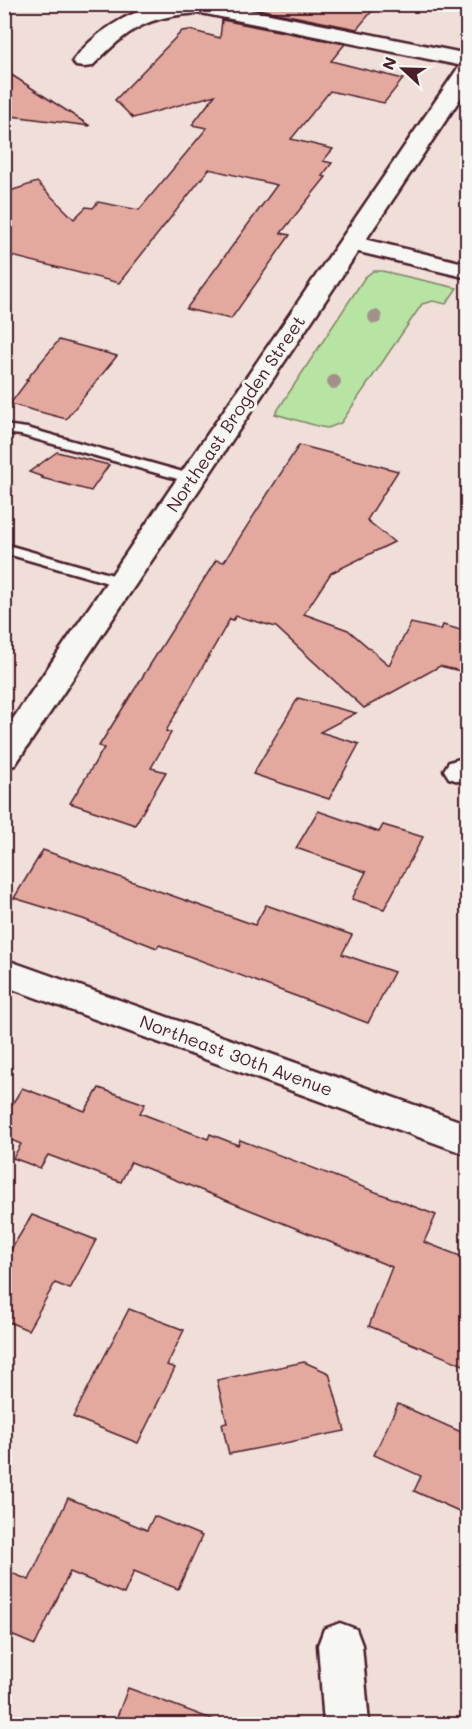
<svg xmlns="http://www.w3.org/2000/svg" width="472" height="1729" viewBox="0 0 472 1729" font-family="Mali,sans-serif">
<style>
.green{fill:#b7e4a2;stroke:#808266;stroke-width:1.5}
.building{fill:#e3a99f;stroke:#4a1f2b;stroke-width:1.5}
.lines{fill:none;stroke-linecap:round;stroke-linejoin:round}
.service-casing{stroke:#4a1f2b;stroke-width:5}
.minor-casing{stroke:#4a1f2b;stroke-width:5}
.tertiary-casing{stroke:#4a1f2b;stroke-width:5}
.service{fill:#f6f6f2;fill-rule:evenodd}
.minor{fill:#f6f6f2;fill-rule:evenodd}
.tertiary{fill:#f6f6f2;fill-rule:evenodd}
.tree{fill:#a4908a}
.labels{text-anchor:middle;stroke-width:6;stroke-linejoin:round;paint-order:stroke}
.street-label{font-size:18px;fill:#4a1f2b;stroke:#f6f6f2}
</style>
<rect width="100%" height="100%" fill="#f0dfd9"/>
<filter id="ink" filterUnits="userSpaceOnUse"><feTurbulence type="fractalNoise" baseFrequency=".0167" numOctaves="2"/><feDisplacementMap in="SourceGraphic" scale="12" xChannelSelector="R" yChannelSelector="G"/><feConvolveMatrix kernelMatrix="1 2 1 2 8 2 1 2 1" color-interpolation-filters="sRGB"/></filter>
<g filter="url(#ink)">
<path class="green" d="M 382,271 L 457,288 L 446,304 L 433,301 L 422,304 L 341,423 L 328,428 L 321,427 L 275,414 L 365,277 L 373,271 Z"/>
<g class="building">
<path d="M 233,4 L 378,4 L 357,29 Z"/>
<path d="M 222,20 L 345,44 L 331,61 L 403,79 L 384,103 L 330,91 L 291,139 L 333,149 L 323,161 L 332,163 L 322,176 L 326,177 L 281,233 L 290,235 L 231,319 L 186,309 L 277,185 L 209,169 L 119,283 L 4,254 L 4,193 L 37,182 L 74,219 L 86,207 L 93,208 L 98,202 L 139,210 L 207,128 L 192,125 L 215,95 L 133,118 L 115,100 L 182,31 L 190,30 L 220,38 Z"/>
<path d="M 4,70 L 90,126 L 4,115 Z"/>
<path d="M 59,340 L 117,356 L 66,419 L 10,404 L 28,380 L 26,380 Z"/>
<path d="M 299,445 L 398,471 L 367,520 L 394,542 L 331,573 L 304,614 L 348,630 L 389,665 L 411,623 L 441,630 L 443,625 L 468,632 L 468,673 L 440,666 L 364,708 L 276,627 L 236,616 L 233,620 L 230,619 L 166,731 L 171,733 L 151,768 L 166,772 L 135,825 L 70,803 L 104,748 L 99,746 L 216,560 L 224,562 Z"/>
<path d="M 57,452 L 109,465 L 91,491 L 42,478 L 43,477 L 29,472 Z"/>
<path d="M 298,698 L 356,713 L 320,732 L 359,744 L 329,799 L 253,774 Z"/>
<path d="M 318,811 L 379,832 L 383,825 L 423,837 L 384,909 L 352,899 L 366,872 L 296,848 Z"/>
<path d="M 43,850 L 255,925 L 266,905 L 352,935 L 342,954 L 394,972 L 368,1023 L 159,945 L 157,948 L 83,919 L 14,898 Z"/>
<path d="M 22,1088 L 85,1111 L 99,1088 L 145,1104 L 140,1113 L 208,1139 L 210,1134 L 238,1145 L 240,1140 L 436,1215 L 424,1242 L 468,1259 L 468,1367 L 369,1326 L 392,1267 L 131,1162 L 121,1182 L 48,1155 L 40,1168 L 13,1158 L 21,1144 L 4,1137 L 4,1118 Z"/>
<path d="M 32,1215 L 96,1240 L 70,1289 L 55,1283 L 28,1330 L 4,1320 L 4,1261 Z"/>
<path d="M 129,1309 L 184,1330 L 167,1365 L 175,1368 L 138,1443 L 73,1417 Z"/>
<path d="M 304,1362 L 329,1373 L 345,1431 L 229,1454 L 222,1424 L 227,1423 L 217,1380 Z"/>
<path d="M 398,1404 L 468,1435 L 468,1515 L 414,1491 L 421,1476 L 374,1455 Z"/>
<path d="M 68,1498 L 147,1530 L 154,1516 L 202,1536 L 178,1589 L 134,1571 L 124,1594 L 70,1572 L 35,1645 L 4,1632 L 4,1570 L 29,1580 Z"/>
<path d="M 128,1688 L 217,1721 L 217,1725 L 114,1725 Z"/>
</g>
<g class="lines">
<g class="service-casing">
<g id="service">
<path d="M 4,425 L 27,428 L 197,476 L 199,479 L 192,483 L 21,435 L 4,433 Z"/>
<path d="M 4,544 L 127,579 L 129,582 L 122,587 L 4,553 Z"/>
</g>
</g>
<g class="minor-casing">
<g id="minor">
<path d="M 161,4 L 219,4 L 468,54 L 468,67 L 201,13 C 146,16 130,28 92,66 L 84,67 L 76,66 L 73,61 C 94,32 127,13 161,4 Z"/>
<path d="M 351,236 L 468,264 L 468,278 L 342,248 L 339,243 L 342,238 Z"/>
<path d="M 460,759 L 468,761 L 468,784 L 449,778 L 444,770 L 449,762 Z"/>
<path d="M 4,959 L 468,1124 L 468,1155 L 4,986 Z"/>
<path d="M 340,1623 L 356,1629 L 362,1645 L 369,1724 L 324,1724 L 318,1645 L 324,1629 Z"/>
</g>
</g>
<g class="tertiary-casing">
<path id="tertiary" d="M 468,64 L 468,87 L 15,765 L 4,768 L 4,732 L 460,65 Z"/>
</g>
<use href="#service" class="service"/>
<use href="#minor" class="minor"/>
<use href="#tertiary" class="tertiary"/>
</g>
<g class="tree">
<circle cx="375" cy="317" r="7"/>
<circle cx="334" cy="382" r="7"/>
</g>
</g>
<g class="labels">
<g class="street-label">
<text transform="translate(236 414) rotate(-56)" y="6">Northeast Brogden Street</text>
<text transform="translate(236 1056) rotate(20)" y="6">Northeast 30th Avenue</text>
</g>
</g>
<rect width="472" height="1729" fill="none" stroke="#f6f6f2" stroke-width="24"/>
<rect x="12" y="12" width="448" height="1705" fill="none" stroke="#4a1f2b" stroke-width="2" filter="url(#ink)"/>
<g transform="translate(403 69) rotate(292)" stroke="#f6f6f2" stroke-width="4.5" paint-order="stroke">
<path d="M0-4.5L10 22L0 15L-10 22Z" fill="#4a1f2b"/>
<text y="-9" font-size="16" font-weight="bold" text-anchor="middle" fill="#4a1f2b">N</text>
</g>
</svg>
